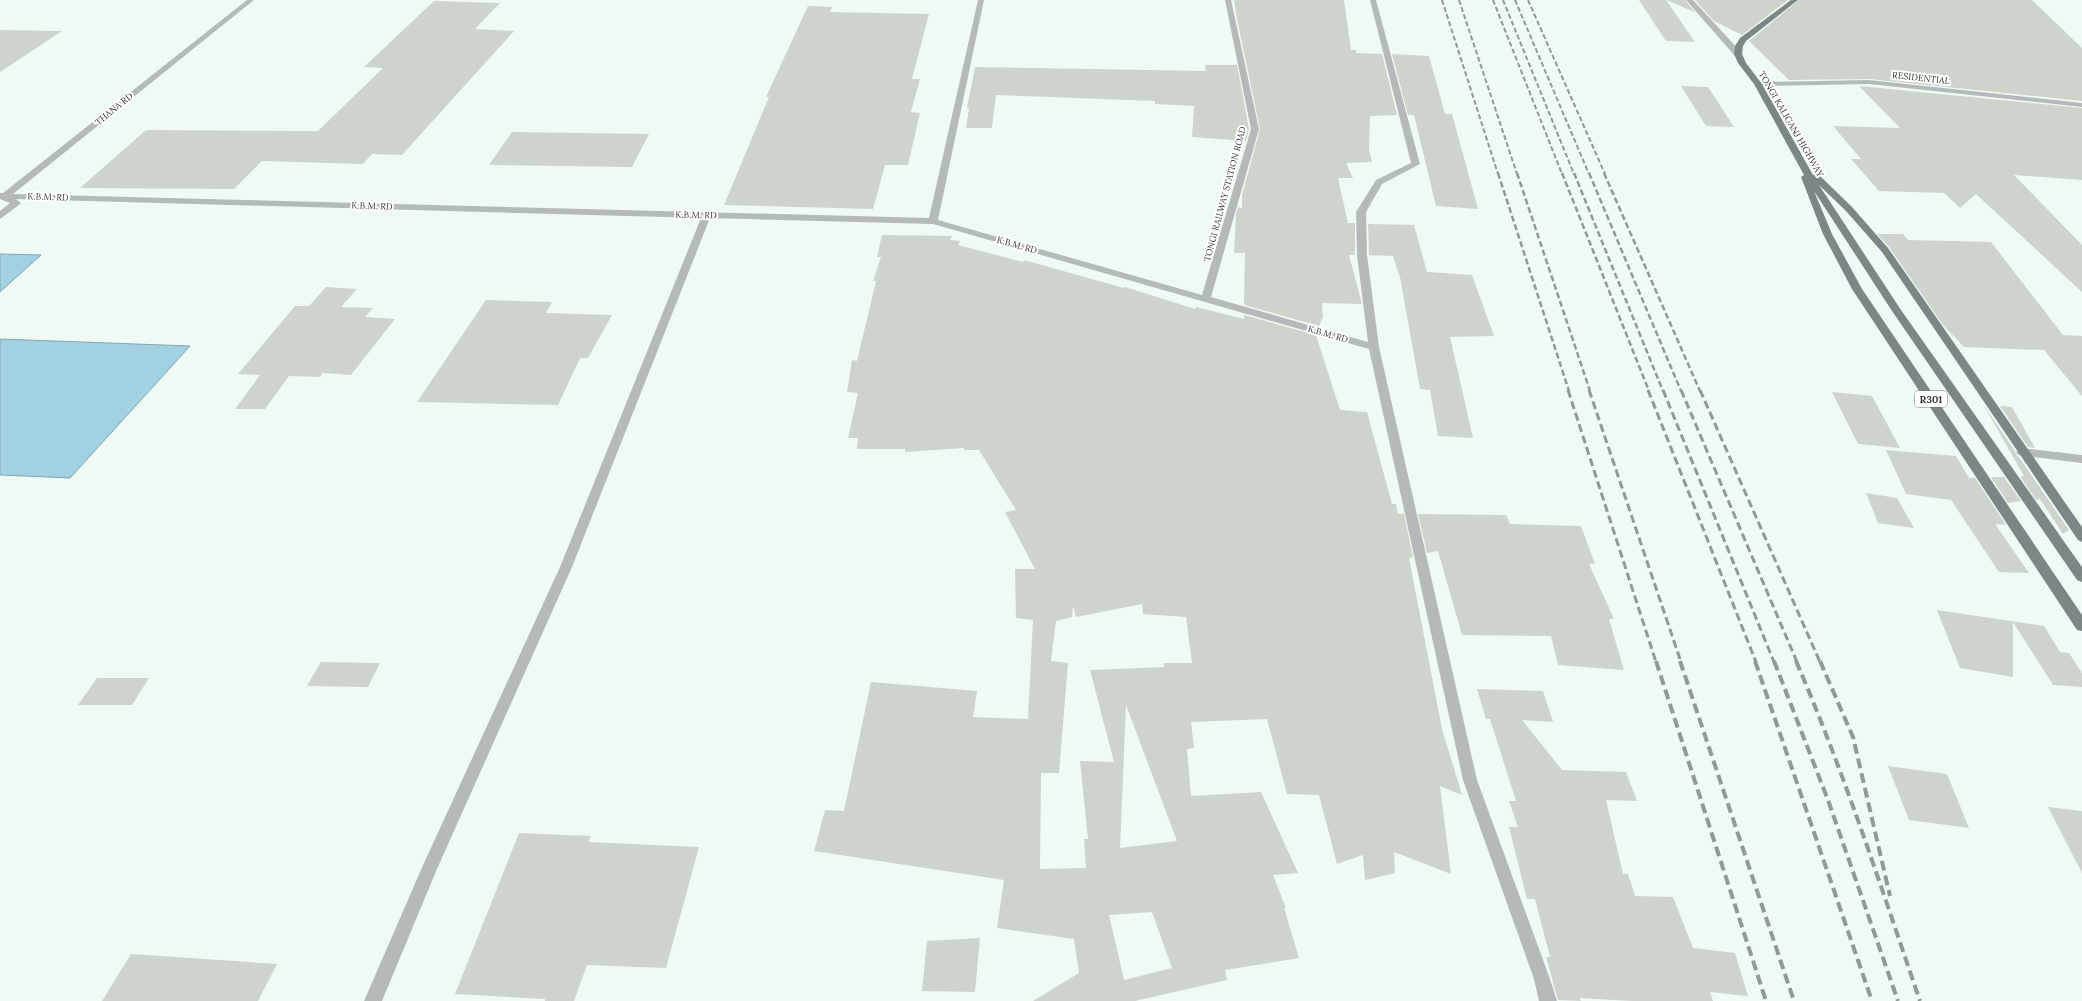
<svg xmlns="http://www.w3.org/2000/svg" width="2082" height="1001" viewBox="0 0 2082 1001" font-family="Lora,serif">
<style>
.water{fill:#a2d2e2;stroke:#81a4ae}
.building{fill:#cdd4cb;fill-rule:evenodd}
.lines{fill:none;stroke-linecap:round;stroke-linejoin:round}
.minor{fill:#b4bab9;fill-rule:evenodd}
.major{fill:#7c8686;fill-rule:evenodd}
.rail-far3{stroke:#919995;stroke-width:2;stroke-dasharray:5 2.5;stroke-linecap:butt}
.rail-far2{stroke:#919995;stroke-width:2.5;stroke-dasharray:6 3;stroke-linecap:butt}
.rail-far1{stroke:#919995;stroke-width:3;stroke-dasharray:8 4;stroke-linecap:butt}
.rail{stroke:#919995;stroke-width:4;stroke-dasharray:10 5;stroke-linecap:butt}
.labels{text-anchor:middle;stroke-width:4;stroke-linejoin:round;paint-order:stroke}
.far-street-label{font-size:9px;fill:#333735;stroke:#fff}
.shield{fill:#fff;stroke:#707372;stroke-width:1}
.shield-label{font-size:10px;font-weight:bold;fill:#333735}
</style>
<rect width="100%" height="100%" fill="#effaf5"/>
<g class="water">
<path d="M 0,254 L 41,255 L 0,292 Z"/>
<path d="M 0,339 L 190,346 L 70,478 L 0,475 Z"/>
</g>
<g class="building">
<path d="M 1234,0 L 1344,0 L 1351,50 L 1356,50 L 1356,53 L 1382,54 L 1397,115 L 1370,116 L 1369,150 L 1372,162 L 1346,163 L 1353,178 L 1338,178 L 1348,223 L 1355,223 L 1355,255 L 1349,255 L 1362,304 L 1322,303 L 1323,317 L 1319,326 L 1244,305 L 1245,253 L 1234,253 L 1236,214 L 1238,207 L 1242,208 L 1242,195 L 1260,129 L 1237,19 Z"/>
<path d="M 1639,0 L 1666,0 L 1695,42 L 1666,41 Z"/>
<path d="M 1666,0 L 1685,0 L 1695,12 Z"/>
<path d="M 1695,0 L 1788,0 L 1742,35 L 1714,21 Z"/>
<path d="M 1799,0 L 2032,0 L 2082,48 L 2082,101 L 1869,79 L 1789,80 L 1749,41 Z"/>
<path d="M 434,1 L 500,3 L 475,29 L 514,31 L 402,155 L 372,154 L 363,164 L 262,161 L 234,189 L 80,188 L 146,130 L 318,131 L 383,68 L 364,67 Z"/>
<path d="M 808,6 L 832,7 L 830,12 L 929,14 L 912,79 L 920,79 L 911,112 L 920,113 L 908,165 L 885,165 L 873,209 L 724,205 L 769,97 L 766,97 Z"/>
<path d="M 0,30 L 62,31 L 0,72 Z"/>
<path d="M 1392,54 L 1429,56 L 1445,114 L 1452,114 L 1478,209 L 1436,206 L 1414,115 L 1408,115 Z"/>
<path d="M 1205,65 L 1237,65 L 1249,129 L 1246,141 L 1192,137 L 1194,106 L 1155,104 L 1155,101 L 996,95 L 992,128 L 966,128 L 969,108 L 967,108 L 975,67 L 1206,71 Z"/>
<path d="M 1681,86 L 1708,87 L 1734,127 L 1706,126 Z"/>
<path d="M 1859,86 L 2082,108 L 2082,180 L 2014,175 L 2082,245 L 2082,292 L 1976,194 L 1960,208 L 1944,193 L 1879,191 L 1851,159 L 1861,159 L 1833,126 L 1900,128 Z"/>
<path d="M 512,132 L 649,134 L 632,167 L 489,165 Z"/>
<path d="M 1368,224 L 1414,225 L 1427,272 L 1472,275 L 1494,336 L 1450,337 L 1473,438 L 1438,436 L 1430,390 L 1420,389 L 1400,277 L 1393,256 L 1369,255 Z"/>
<path d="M 1877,234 L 1903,234 L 1908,240 L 1991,242 L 2063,335 L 2082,336 L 2082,396 L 2044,350 L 1964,347 L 1943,325 L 1889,247 Z"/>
<path d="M 882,235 L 952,236 L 950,240 L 960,241 L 958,245 L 1023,262 L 1024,260 L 1124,288 L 1125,287 L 1195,309 L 1196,307 L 1244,319 L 1244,315 L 1316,335 L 1340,410 L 1367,412 L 1392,504 L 1396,504 L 1398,514 L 1404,514 L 1413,557 L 1409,558 L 1442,729 L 1462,795 L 1440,786 L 1451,874 L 1394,852 L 1395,873 L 1365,880 L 1363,855 L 1337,864 L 1319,795 L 1287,794 L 1267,719 L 1191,722 L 1194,748 L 1187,749 L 1191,796 L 1261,792 L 1298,873 L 1273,875 L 1286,908 L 1284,908 L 1299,958 L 1225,970 L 1227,980 L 1135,1001 L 1033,1001 L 1079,973 L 1074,939 L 997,928 L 1004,880 L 814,851 L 825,810 L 844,811 L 871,682 L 977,691 L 973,717 L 1028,719 L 1033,620 L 1016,618 L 1015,569 L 1035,569 L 1005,512 L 1016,510 L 979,450 L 964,450 L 964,448 L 905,452 L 905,449 L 857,449 L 858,438 L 848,438 L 858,393 L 847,392 L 852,360 L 857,361 L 876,281 L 873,281 L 881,257 L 877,257 ZM 1142,604 L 1143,614 L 1186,617 L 1192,663 L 1164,663 L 1164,667 L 1090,670 L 1114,762 L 1080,761 L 1088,839 L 1084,839 L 1086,868 L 1040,869 L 1041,773 L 1059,773 L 1068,663 L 1051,661 L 1056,621 L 1072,617 L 1073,606 L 1076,617 ZM 1126,705 L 1177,841 L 1120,848 ZM 1152,912 L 1172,968 L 1124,980 L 1109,915 Z"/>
<path d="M 326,287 L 357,289 L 341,307 L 373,308 L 365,317 L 395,319 L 351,375 L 323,373 L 320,377 L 289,376 L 265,409 L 235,409 L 260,375 L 238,374 L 295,306 L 309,306 Z"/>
<path d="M 486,300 L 552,302 L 546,313 L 612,315 L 588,358 L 580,358 L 558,405 L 417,402 Z"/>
<path d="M 1832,392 L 1872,396 L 1900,448 L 1858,444 Z"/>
<path d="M 1983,404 L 2015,451 L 2017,456 L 2019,457 L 2069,530 L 2063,534 L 2040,499 L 2036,500 L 2020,476 L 2024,476 Z"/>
<path d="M 2000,406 L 2012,407 L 2035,448 L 2028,447 Z"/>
<path d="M 1886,450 L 1956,456 L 1969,478 L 1975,478 L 2006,525 L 1995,524 L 2029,573 L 1999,572 L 1951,500 L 1906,494 Z"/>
<path d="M 1991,477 L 2004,477 L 2021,501 L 2008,503 Z"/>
<path d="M 1866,493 L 1897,498 L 1914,528 L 1878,523 Z"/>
<path d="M 1418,514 L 1506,515 L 1510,524 L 1581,526 L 1595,564 L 1589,564 L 1614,619 L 1609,619 L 1624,670 L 1558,665 L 1551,636 L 1462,635 L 1438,551 L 1427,553 Z"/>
<path d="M 1937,610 L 2044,626 L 2060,652 L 2069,653 L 2082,673 L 2082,687 L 2053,685 L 2013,622 L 2013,677 L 1960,668 Z"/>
<path d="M 321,662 L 380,663 L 368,687 L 307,686 Z"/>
<path d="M 97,678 L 149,678 L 132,705 L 78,705 Z"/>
<path d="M 1477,689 L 1543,691 L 1553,722 L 1522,720 L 1562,770 L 1626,772 L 1637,801 L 1606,800 L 1623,874 L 1628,874 L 1635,896 L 1673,897 L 1693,948 L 1735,953 L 1748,996 L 1710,992 L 1713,1001 L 1632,1001 L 1580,998 L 1581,1001 L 1558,1000 L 1546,957 L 1550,957 L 1535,899 L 1527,899 L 1509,827 L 1518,827 L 1509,801 L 1516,801 L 1490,719 L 1486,719 Z"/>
<path d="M 1888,766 L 1947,774 L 1969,828 L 1909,820 Z"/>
<path d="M 2048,807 L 2082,811 L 2082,873 Z"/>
<path d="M 519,833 L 591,836 L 588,842 L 699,847 L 666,968 L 587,965 L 574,1001 L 545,1001 L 545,999 L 455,994 Z"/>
<path d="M 980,938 L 975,992 L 922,991 L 927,941 Z"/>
<path d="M 131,954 L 277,964 L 258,1001 L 102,1001 Z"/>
</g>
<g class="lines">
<g class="minor">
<path d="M 247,0 L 254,0 L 13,194 L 929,218 L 978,0 L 984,0 L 938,220 L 1202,295 L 1251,129 L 1225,0 L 1231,0 L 1259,129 L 1211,297 L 1368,342 L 1357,255 L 1356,212 L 1376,180 L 1411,163 L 1370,0 L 1376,0 L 1420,164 L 1382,184 L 1366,212 L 1367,255 L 1379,347 L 1477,780 L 1550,979 L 1557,1001 L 1539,1001 L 1534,979 L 1463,780 L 1369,349 L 933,224 L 710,218 L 572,567 L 437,869 L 382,1001 L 364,1001 L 424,863 L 560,567 L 701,218 L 16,199 L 21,203 L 19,205 L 0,219 L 0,211 L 10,203 L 0,199 L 0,193 L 3,193 Z"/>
<path d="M 1686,0 L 1693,0 L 1741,52 L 1741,56 L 1735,56 Z"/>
<path d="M 1869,80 L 2082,103 L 2082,107 L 1869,84 L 1758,86 L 1754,84 L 1758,82 Z"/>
<path d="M 2022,448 L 2082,455 L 2082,463 L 2018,455 L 2016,452 Z"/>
</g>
<path class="major" d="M 1791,0 L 1798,0 L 1746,41 L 1743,46 L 1742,54 L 1746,63 L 1762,84 L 1813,175 L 1819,175 L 1852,207 L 1888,248 L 2082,527 L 2082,542 L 2078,540 L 1882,252 L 1846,211 L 1819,185 L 1901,310 L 2082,567 L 2082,582 L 2077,580 L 1892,311 L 1814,191 L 1832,234 L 1862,289 L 2082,615 L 2082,631 L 2077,630 L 1852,289 L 1823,234 L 1801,177 L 1804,175 L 1754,84 L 1738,63 L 1734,54 L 1735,46 L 1740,38 Z"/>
<g class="rail-far3">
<path d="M 1442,0 L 1498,174"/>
<path d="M 1459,0 L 1517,174"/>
<path d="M 1493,0 L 1562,174"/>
<path d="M 1503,0 L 1574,174"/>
<path d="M 1515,0 L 1589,174"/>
<path d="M 1528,0 L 1605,174"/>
</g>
<g class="rail-far2">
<path d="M 1498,173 L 1569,391"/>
<path d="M 1517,173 L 1590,391"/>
<path d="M 1562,173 L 1649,391"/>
<path d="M 1574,173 L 1663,391"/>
<path d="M 1589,173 L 1681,391"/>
<path d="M 1604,173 L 1700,391"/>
</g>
<g class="rail-far1">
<path d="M 1568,390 L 1656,662"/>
<path d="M 1589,390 L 1681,662"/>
<path d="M 1648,390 L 1756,662"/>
<path d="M 1663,390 L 1774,662"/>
<path d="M 1681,390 L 1797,662"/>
<path d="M 1700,390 L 1820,662"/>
</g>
<g class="rail">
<path d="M 1656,661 L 1766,1001"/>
<path d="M 1680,661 L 1794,1001"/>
<path d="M 1755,661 L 1872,1001"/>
<path d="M 1774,661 L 1828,800 L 1898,1001"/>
<path d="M 1796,661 C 1844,772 1881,887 1920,1001"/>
<path d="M 1820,661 L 1853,737 L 1890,896"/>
</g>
</g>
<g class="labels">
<g class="far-street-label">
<text transform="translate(1921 78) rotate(6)" y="3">RESIDENTIAL</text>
<text transform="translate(114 109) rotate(-39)" y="3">THANA RD</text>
<text transform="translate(1791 124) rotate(60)" y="3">TONGI KALIGANJ HIGHWAY</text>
<text transform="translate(1225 194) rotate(-75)" y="3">TONGI RAILWAY STATION ROAD</text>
<text transform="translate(48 197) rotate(2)" y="3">K.B.M. RD</text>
<text transform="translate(372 206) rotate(2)" y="3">K.B.M. RD</text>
<text transform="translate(696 215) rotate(1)" y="3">K.B.M. RD</text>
<text transform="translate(1017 245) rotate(16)" y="3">K.B.M. RD</text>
<text transform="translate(1328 334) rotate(16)" y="3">K.B.M. RD</text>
</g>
<rect class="shield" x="1915" y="391" width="32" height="16" rx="3"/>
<g class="shield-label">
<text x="1931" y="403">R301</text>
</g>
</g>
</svg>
